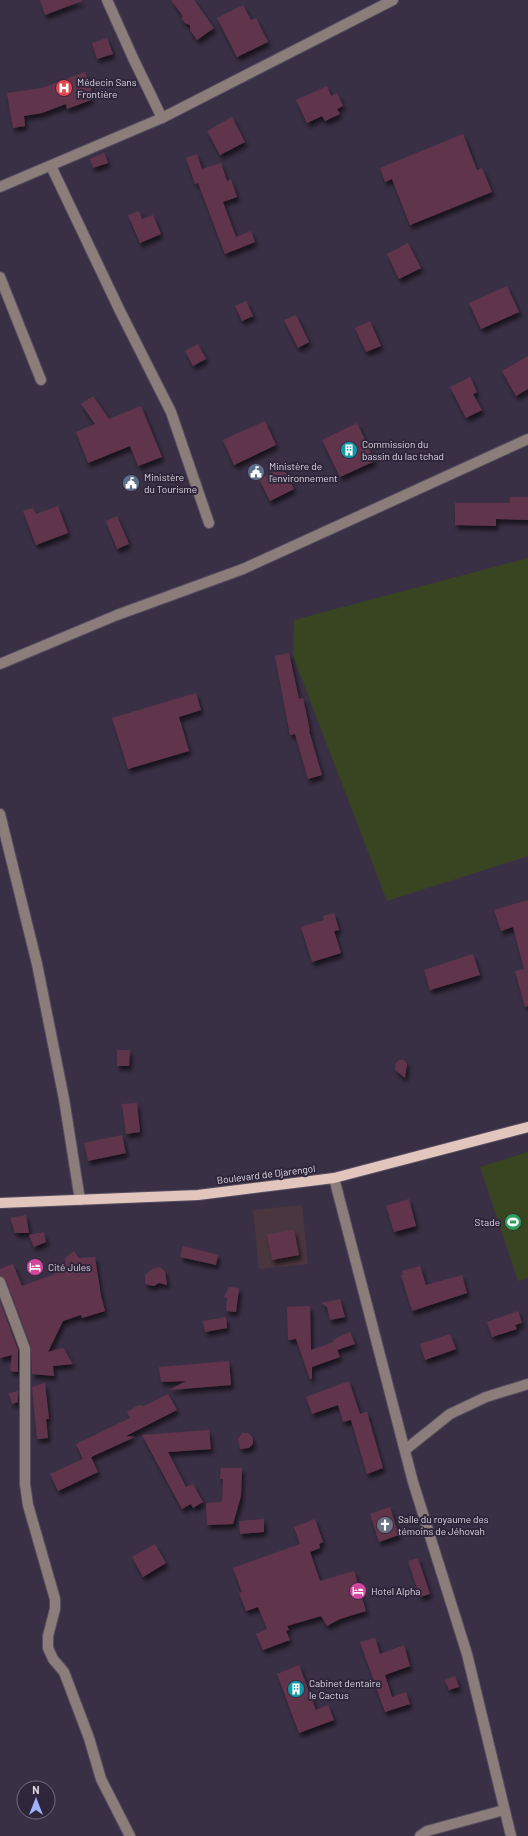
<svg xmlns="http://www.w3.org/2000/svg" width="528" height="1836" viewBox="0 0 528 1836" font-family="Barlow,sans-serif">
<style>
.education{fill:#4a363e}
.green{fill:#384520}
.building{fill:#61354c;filter:url(#shadow)}
.lines{fill:none;stroke-linecap:round;stroke-linejoin:round}
.minor-casing{stroke:#574e62;stroke-width:12}
.major-casing{stroke:#574e62;stroke-width:12}
.minor{stroke:#8b7e7a;stroke-width:10}
.major{stroke:#e2c6be;stroke-width:10}
.labels{text-anchor:middle;stroke-width:4;stroke-linejoin:round;paint-order:stroke}
.poi-label{font-size:10px;fill:#ddd7e4;stroke:#30263b;text-anchor:start}
.street-label{font-size:10px;fill:#ddd7e4;stroke:#30263b}
</style>
<defs>
<filter id="shadow"><feDropShadow dx="2.5" dy="4.5" stdDeviation="2" flood-color="#0009"/></filter>
</defs>
<rect width="100%" height="100%" fill="#3a3045"/>
<path class="education" d="M 302,1205 L 308,1264 L 259,1269 L 253,1210 Z"/>
<g class="green">
<path d="M 528,558 L 528,856 L 387,901 L 293,656 L 294,620 Z"/>
<path d="M 528,1152 L 528,1278 L 518,1281 L 480,1167 Z"/>
</g>
<g class="building">
<path d="M 40,0 L 82,0 L 82,1 L 45,15 Z"/>
<path d="M 171,0 L 194,0 L 214,28 L 197,40 L 190,30 L 190,25 L 185,23 L 182,19 L 182,15 Z"/>
<path d="M 243,5 L 251,20 L 256,18 L 268,42 L 237,57 L 217,18 Z"/>
<path d="M 107,38 L 113,54 L 97,59 L 92,43 Z"/>
<path d="M 85,72 L 93,94 L 90,95 L 91,100 L 67,109 L 66,104 L 42,113 L 24,116 L 25,126 L 13,128 L 7,93 L 42,88 Z"/>
<path d="M 327,86 L 331,96 L 337,93 L 343,106 L 337,109 L 340,114 L 325,121 L 322,116 L 307,123 L 296,100 Z"/>
<path d="M 232,117 L 245,142 L 220,155 L 207,131 Z"/>
<path d="M 463,134 L 477,170 L 482,168 L 492,192 L 410,225 L 392,179 L 385,182 L 380,168 Z"/>
<path d="M 104,153 L 108,163 L 93,168 L 90,159 Z"/>
<path d="M 197,154 L 202,169 L 221,163 L 227,181 L 231,179 L 237,197 L 223,202 L 236,237 L 251,231 L 255,242 L 225,254 L 198,183 L 195,184 L 186,158 Z"/>
<path d="M 139,211 L 142,219 L 153,215 L 161,234 L 140,243 L 128,215 Z"/>
<path d="M 408,243 L 421,268 L 399,279 L 387,254 Z"/>
<path d="M 507,286 L 519,312 L 481,329 L 469,303 Z"/>
<path d="M 246,301 L 253,316 L 242,321 L 235,306 Z"/>
<path d="M 296,315 L 309,342 L 298,348 L 284,320 Z"/>
<path d="M 370,321 L 381,346 L 366,352 L 355,328 Z"/>
<path d="M 198,344 L 206,359 L 193,366 L 185,351 Z"/>
<path d="M 528,356 L 528,389 L 516,396 L 502,371 Z"/>
<path d="M 470,377 L 477,392 L 473,394 L 482,410 L 466,418 L 450,387 Z"/>
<path d="M 93,396 L 109,419 L 141,406 L 162,457 L 138,466 L 130,446 L 88,463 L 76,432 L 95,424 L 81,404 Z"/>
<path d="M 265,421 L 276,445 L 234,465 L 223,440 Z"/>
<path d="M 357,423 L 375,461 L 340,477 L 322,440 Z"/>
<path d="M 283,467 L 294,489 L 270,501 L 259,479 Z"/>
<path d="M 510,497 L 528,497 L 528,520 L 496,519 L 496,526 L 455,525 L 455,503 L 510,503 Z"/>
<path d="M 58,506 L 68,533 L 36,545 L 23,511 L 33,508 L 36,514 Z"/>
<path d="M 117,516 L 129,544 L 117,549 L 106,521 Z"/>
<path d="M 289,653 L 299,699 L 303,698 L 310,731 L 309,731 L 322,775 L 308,779 L 295,734 L 290,735 L 275,656 Z"/>
<path d="M 196,693 L 201,710 L 179,717 L 189,751 L 128,769 L 112,718 Z"/>
<path d="M 528,900 L 528,1006 L 525,1007 L 515,971 L 524,969 L 513,927 L 501,931 L 494,910 Z"/>
<path d="M 334,913 L 339,930 L 334,931 L 341,953 L 312,962 L 301,927 L 324,920 L 323,916 Z"/>
<path d="M 473,954 L 480,975 L 430,990 L 424,970 Z"/>
<path d="M 117,1050 L 130,1050 L 129,1066 L 117,1066 Z"/>
<path d="M 399,1060 L 404,1060 L 407,1064 L 405,1078 L 395,1070 L 396,1063 Z"/>
<path d="M 137,1103 L 140,1132 L 126,1134 L 122,1104 Z"/>
<path d="M 122,1135 L 126,1153 L 88,1161 L 84,1143 Z"/>
<path d="M 409,1199 L 416,1226 L 394,1232 L 386,1206 Z"/>
<path d="M 26,1215 L 29,1233 L 15,1233 L 10,1218 Z"/>
<path d="M 294,1230 L 299,1255 L 272,1260 L 267,1234 Z"/>
<path d="M 44,1232 L 46,1242 L 34,1247 L 29,1235 Z"/>
<path d="M 183,1246 L 218,1255 L 216,1265 L 180,1257 Z"/>
<path d="M 74,1251 L 79,1258 L 95,1257 L 101,1296 L 105,1311 L 82,1318 L 81,1315 L 63,1321 L 48,1352 L 63,1348 L 73,1364 L 53,1366 L 54,1376 L 32,1374 L 31,1347 L 6,1280 L 0,1276 L 0,1269 L 13,1264 L 22,1286 L 55,1274 L 52,1268 L 66,1262 L 64,1259 Z"/>
<path d="M 420,1266 L 426,1285 L 462,1275 L 467,1293 L 412,1311 L 401,1275 L 403,1275 L 402,1271 Z"/>
<path d="M 159,1267 L 165,1271 L 167,1285 L 159,1283 L 154,1286 L 145,1284 L 145,1275 L 152,1269 Z"/>
<path d="M 229,1287 L 239,1288 L 236,1312 L 226,1311 L 227,1298 L 224,1297 Z"/>
<path d="M 340,1299 L 345,1317 L 330,1320 L 327,1307 L 321,1303 Z"/>
<path d="M 0,1301 L 18,1350 L 18,1372 L 10,1371 L 12,1355 L 0,1358 Z"/>
<path d="M 310,1306 L 311,1350 L 334,1342 L 333,1340 L 350,1332 L 355,1344 L 337,1350 L 340,1357 L 312,1367 L 312,1379 L 310,1379 L 296,1339 L 288,1340 L 287,1307 Z"/>
<path d="M 518,1311 L 522,1323 L 515,1325 L 517,1329 L 492,1337 L 487,1322 Z"/>
<path d="M 226,1317 L 227,1328 L 205,1332 L 203,1321 Z"/>
<path d="M 450,1334 L 456,1349 L 425,1360 L 420,1344 Z"/>
<path d="M 229,1361 L 231,1385 L 169,1390 L 186,1381 L 161,1382 L 159,1367 Z"/>
<path d="M 349,1381 L 360,1414 L 367,1412 L 383,1468 L 367,1474 L 351,1420 L 343,1422 L 338,1405 L 312,1414 L 306,1397 Z"/>
<path d="M 45,1383 L 49,1419 L 46,1419 L 48,1438 L 37,1439 L 32,1387 Z"/>
<path d="M 18,1391 L 18,1402 L 12,1404 L 9,1393 Z"/>
<path d="M 168,1394 L 177,1410 L 126,1436 L 135,1437 L 91,1457 L 98,1472 L 58,1491 L 50,1474 L 83,1459 L 76,1444 L 130,1418 L 127,1412 L 139,1405 L 144,1406 Z"/>
<path d="M 209,1430 L 211,1449 L 168,1452 L 186,1487 L 193,1484 L 203,1502 L 193,1508 L 191,1504 L 182,1509 L 142,1435 Z"/>
<path d="M 242,1433 L 248,1433 L 253,1438 L 253,1444 L 249,1448 L 240,1449 L 238,1439 Z"/>
<path d="M 221,1468 L 242,1468 L 241,1496 L 233,1524 L 207,1525 L 206,1503 L 222,1502 L 223,1479 L 220,1479 Z"/>
<path d="M 390,1507 L 399,1535 L 379,1542 L 370,1514 Z"/>
<path d="M 264,1519 L 264,1532 L 240,1534 L 239,1521 Z"/>
<path d="M 315,1519 L 323,1542 L 319,1544 L 320,1548 L 310,1552 L 320,1581 L 354,1571 L 366,1611 L 340,1619 L 327,1626 L 321,1616 L 287,1626 L 289,1630 L 286,1631 L 290,1640 L 263,1650 L 256,1634 L 267,1629 L 258,1607 L 246,1611 L 239,1593 L 242,1592 L 233,1568 L 300,1544 L 294,1527 Z"/>
<path d="M 155,1544 L 166,1563 L 143,1577 L 132,1557 Z"/>
<path d="M 418,1558 L 430,1594 L 420,1597 L 408,1561 Z"/>
<path d="M 375,1638 L 380,1654 L 404,1645 L 410,1666 L 385,1675 L 392,1697 L 406,1692 L 410,1704 L 385,1712 L 360,1642 Z"/>
<path d="M 299,1665 L 316,1710 L 328,1705 L 334,1720 L 299,1733 L 277,1674 Z"/>
<path d="M 455,1676 L 459,1687 L 449,1690 L 445,1680 Z"/>
</g>
<g class="lines">
<g class="minor-casing">
<g id="minor">
<path d="M 107,0 L 133,58 L 162,118"/>
<path d="M 51,166 L 120,311 L 171,412 L 209,523"/>
<path d="M 0,187 L 162,118 L 393,0"/>
<path d="M 0,277 L 41,380"/>
<path d="M 0,664 L 117,615 L 243,569 L 528,439"/>
<path d="M 0,814 L 37,964 L 64,1099 L 80,1200"/>
<path d="M 334,1178 L 413,1482 L 467,1654 L 511,1836"/>
<path d="M 0,1282 L 25,1349 L 25,1484 L 28,1505 L 55,1599 L 55,1609 L 48,1636 L 48,1648 L 53,1659 L 64,1672 L 89,1738 L 101,1779 L 130,1836"/>
<path d="M 405,1450 L 450,1414 L 486,1397 L 528,1384"/>
<path d="M 420,1836 L 427,1831 L 504,1810"/>
</g>
</g>
<g class="major-casing">
<path id="major" d="M 0,1203 L 198,1195 L 334,1178 L 528,1127"/>
</g>
<use href="#minor" class="minor"/>
<use href="#major" class="major"/>
</g>
<defs>
<g id="hospital-disc" transform="scale(0.9)"><circle r="9.5" fill="#e0444e" stroke="#30263b"/><path d="M-5-5h3v3.5h4V-5h3V5h-3V1.5h-4V5h-3Z" fill="#fff"/></g>
<g id="building-disc" transform="scale(0.9)"><circle r="9.5" fill="#0f9aa8" stroke="#30263b"/><path d="M-4-6H4V6H1V3H-1V6H-4ZM-2.5-4.3h1.7v1.8h-1.7ZM.8-4.3h1.7v1.8H.8ZM-2.5-1h1.7V.8h-1.7ZM.8-1h1.7V.8H.8Z" fill="#fff"/></g>
<g id="civic-disc" transform="scale(0.9)"><circle r="9.5" fill="#5c6f8a" stroke="#30263b"/><path d="M-.6-6.5H3V-4.5H.6V-3L4-1V1h2V6H-6V1h2V-1L-.6-3ZM-1.2 2.5V6h2.4V2.5Z" fill="#fff"/></g>
<g id="stadium-disc" transform="scale(0.9)"><circle r="9.5" fill="#2e9e5b" stroke="#30263b"/><path d="M0-5a6.5 5 0 1 0 0 10a6.5 5 0 1 0 0-10ZM-3.5-1.8h7v3.6h-7Z" fill="#fff"/></g>
<g id="hotel-disc" transform="scale(0.9)"><circle r="9.5" fill="#d1479c" stroke="#30263b"/><path d="M-6-4.5h1.5V1H6V5H4.5V3h-9V5H-6ZM-4 0a1.8 1.8 0 1 1 3.6 0ZM.5 0V-2.5h3Q6-2.5 6 0Z" fill="#fff"/></g>
<g id="church-disc" transform="scale(0.9)"><circle r="9.5" fill="#6b7280" stroke="#30263b"/><path d="M-1.2-6h2.4v3.5h3.3v2.4h-3.3V6h-2.4V-.1h-3.3v-2.4h3.3Z" fill="#fff"/></g>
</defs>
<g fill-rule="evenodd">
<use href="#hospital-disc" x="64" y="88"/>
<use href="#building-disc" x="349" y="450"/>
<use href="#civic-disc" x="256" y="472"/>
<use href="#civic-disc" x="131" y="483"/>
<use href="#stadium-disc" x="513" y="1222"/>
<use href="#hotel-disc" x="35" y="1267"/>
<use href="#church-disc" x="385" y="1525"/>
<use href="#hotel-disc" x="358" y="1591"/>
<use href="#building-disc" x="296" y="1689"/>
</g>
<g class="labels">
<g class="poi-label">
<text x="77" y="86">Médecin Sans<tspan x="77" dy="12">Frontière</tspan></text>
<text x="362" y="448">Commission du<tspan x="362" dy="12">bassin du lac tchad</tspan></text>
<text x="269" y="470">Ministère de<tspan x="269" dy="12">l'environnement</tspan></text>
<text x="144" y="481">Ministère<tspan x="144" dy="12">du Tourisme</tspan></text>
<text x="500" y="1226" text-anchor="end">Stade</text>
<text x="48" y="1271">Cité Jules</text>
<text x="398" y="1523">Salle du royaume des<tspan x="398" dy="12">témoins de Jéhovah</tspan></text>
<text x="371" y="1595">Hotel Alpha</text>
<text x="309" y="1687">Cabinet dentaire<tspan x="309" dy="12">le Cactus</tspan></text>
</g>
<g class="street-label">
<text transform="translate(266 1174) rotate(-7)" y="4">Boulevard de Djarengol</text>
</g>
</g>
<g transform="translate(36 1800)"><circle r="19" fill="#30263b" stroke="#756d7f"/>
<path d="M0-3L7 15L0 10L-7 15Z" fill="#9db4fd"/>
<text y="-6" font-size="11" font-weight="bold" text-anchor="middle" fill="#ddd7e4">N</text>
</g>
</svg>
